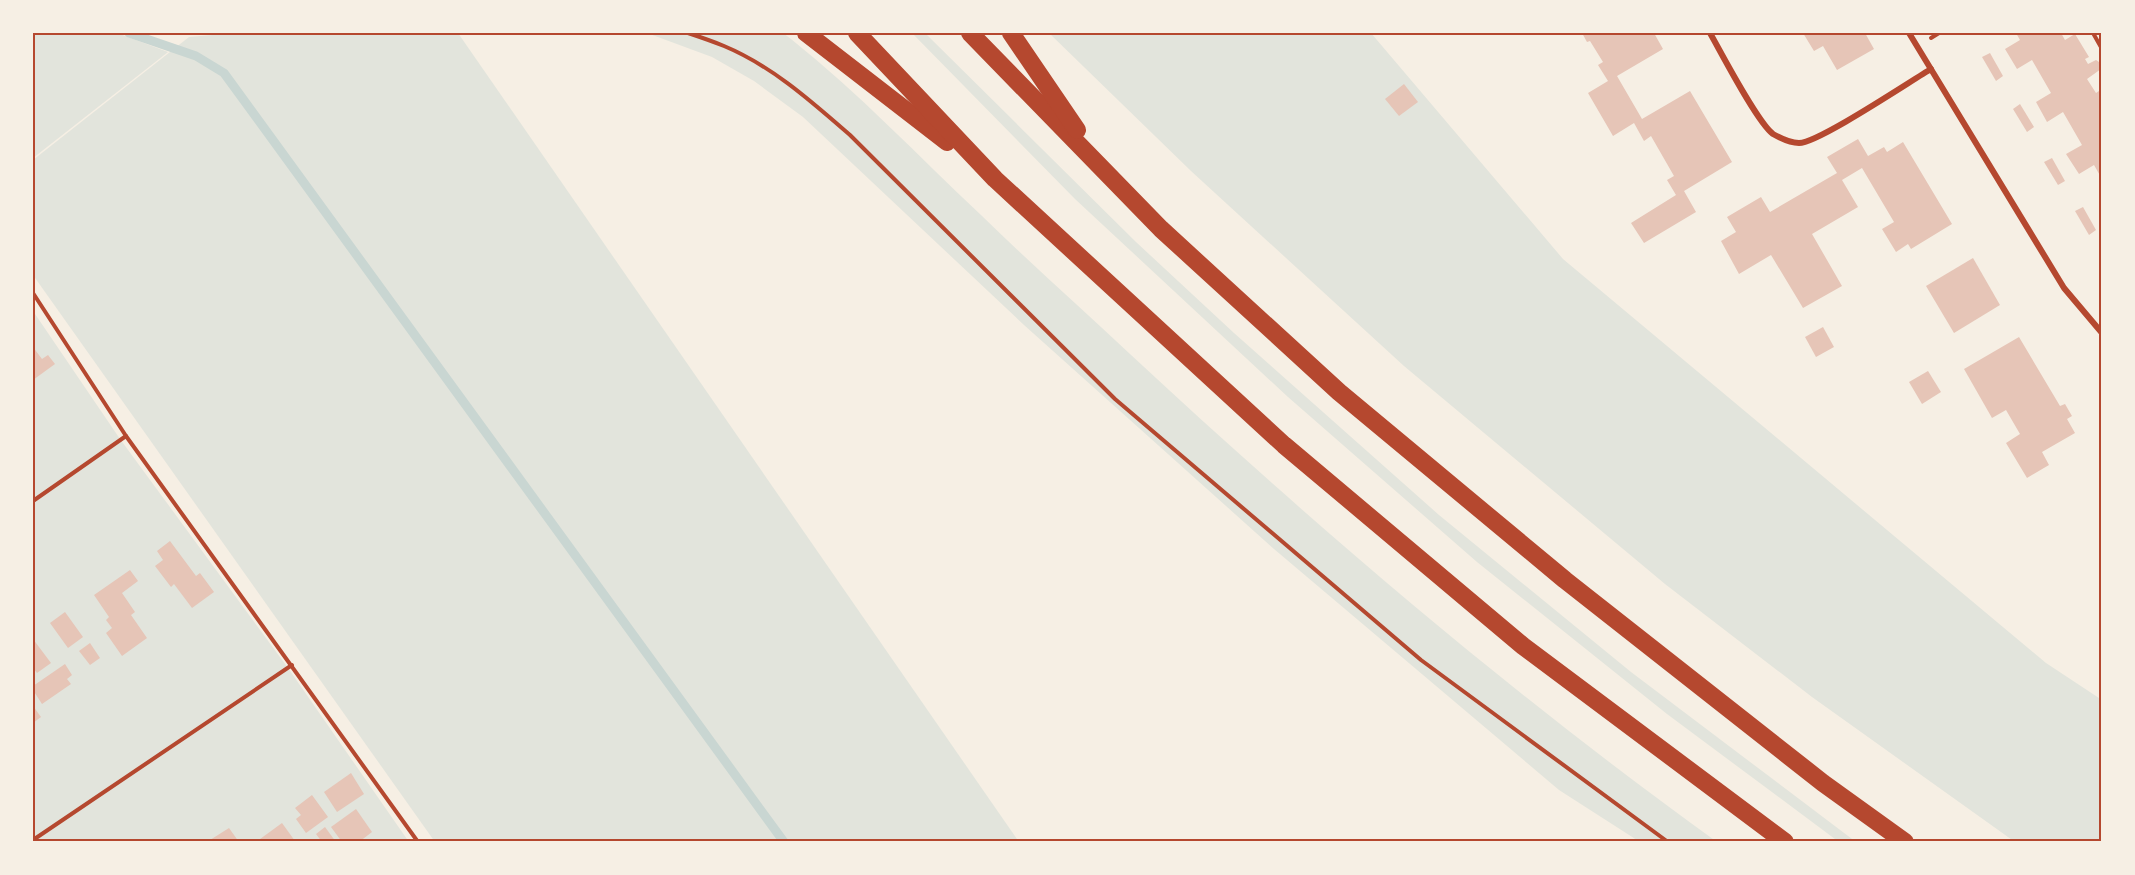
<svg xmlns="http://www.w3.org/2000/svg" width="2135" height="875" viewBox="0 0 2135 875" font-family="Poppins,sans-serif">
<style>
.green{fill:#e2e4dc}
.lines{fill:none;stroke-linecap:round;stroke-linejoin:round}
.stream{stroke:#c9d6d2;stroke-width:9}
.building{fill:#e6c5b7}
.path{stroke:#b5482f;stroke-width:4}
.minor{stroke:#b5482f;stroke-width:6}
.motorway{stroke:#b5482f;stroke-width:18}
.neatline{fill:none;stroke:#b5482f;stroke-width:2}
</style>
<rect width="100%" height="100%" fill="#f6efe4"/>
<g class="green">
<path d="M 33,33 L 117,33 L 168,52 L 33,158 Z"/>
<path d="M 236,33 L 458,33 L 1019,842 L 435,842 L 33,275 L 33,160 L 189,37 Z"/>
<path d="M 647,33 L 783,33 L 791,39 C 859,93 918,156 981,215 C 1029,262 1080,307 1130,354 C 1316,527 1510,693 1717,842 L 1640,842 L 1559,790 L 1274,549 L 1024,325 L 803,117 L 754,81 L 712,57 Z"/>
<path d="M 912,33 L 925,33 L 1136,242 L 1234,333 L 1439,515 L 1631,672 L 1856,842 L 1839,842 L 1667,714 L 1477,562 L 1288,397 L 1075,199 Z"/>
<path d="M 1049,33 L 1371,33 L 1563,259 L 2046,663 L 2102,700 L 2102,842 L 2015,842 L 1812,697 L 1665,584 L 1404,366 L 1191,171 Z"/>
<path d="M 33,311 L 120,439 L 288,668 L 409,842 L 33,842 Z"/>
</g>
<g class="lines">
<path class="stream" d="M 129,33 L 196,56 L 224,73 L 784,842"/>
</g>
<g class="building">
<path d="M 1582,33 L 1654,33 L 1663,49 L 1617,76 L 1642,119 L 1690,91 L 1732,162 L 1684,191 L 1696,212 L 1644,243 L 1631,223 L 1676,195 L 1667,180 L 1674,176 L 1651,136 L 1644,141 L 1634,123 L 1613,136 L 1588,93 L 1608,81 L 1598,65 L 1603,62 L 1590,41 L 1587,42 Z"/>
<path d="M 1803,33 L 1865,33 L 1874,49 L 1837,70 L 1823,46 L 1814,51 Z"/>
<path d="M 2016,33 L 2061,33 L 2065,40 L 2075,34 L 2089,57 L 2085,59 L 2088,64 L 2096,60 L 2102,64 L 2101,69 L 2087,79 L 2096,93 L 2102,89 L 2102,179 L 2094,165 L 2079,174 L 2066,154 L 2082,145 L 2063,112 L 2047,122 L 2036,102 L 2051,93 L 2032,60 L 2017,69 L 2005,49 L 2020,40 Z"/>
<path d="M 1990,53 L 2003,76 L 1996,81 L 1982,57 Z"/>
<path d="M 1404,84 L 1418,102 L 1399,116 L 1385,99 Z"/>
<path d="M 2020,104 L 2034,127 L 2027,132 L 2013,109 Z"/>
<path d="M 1858,139 L 1868,156 L 1884,147 L 1887,152 L 1903,142 L 1952,224 L 1911,249 L 1908,244 L 1896,252 L 1882,229 L 1894,222 L 1862,168 L 1842,180 L 1858,207 L 1812,234 L 1842,286 L 1803,308 L 1771,255 L 1739,274 L 1721,241 L 1736,232 L 1727,217 L 1761,197 L 1770,212 L 1837,173 L 1827,157 Z"/>
<path d="M 2052,158 L 2065,181 L 2058,185 L 2044,162 Z"/>
<path d="M 2083,207 L 2096,230 L 2089,235 L 2075,211 Z"/>
<path d="M 1973,258 L 2000,305 L 1954,333 L 1926,286 Z"/>
<path d="M 1823,327 L 1834,347 L 1816,357 L 1805,337 Z"/>
<path d="M 2019,337 L 2060,406 L 2065,404 L 2072,416 L 2067,419 L 2075,433 L 2042,452 L 2049,465 L 2027,478 L 2006,443 L 2020,434 L 2006,410 L 1992,418 L 1964,369 Z"/>
<path d="M 33,347 L 42,359 L 48,355 L 55,364 L 33,380 Z"/>
<path d="M 1928,371 L 1941,392 L 1922,404 L 1909,382 Z"/>
<path d="M 170,541 L 196,576 L 200,573 L 214,592 L 192,608 L 174,584 L 171,587 L 155,566 L 163,560 L 157,551 Z"/>
<path d="M 130,570 L 138,581 L 122,593 L 135,612 L 131,615 L 147,638 L 122,656 L 106,633 L 112,628 L 106,620 L 109,617 L 94,595 Z"/>
<path d="M 65,612 L 83,637 L 68,648 L 50,623 Z"/>
<path d="M 33,639 L 51,663 L 37,673 L 33,668 Z"/>
<path d="M 90,643 L 100,658 L 90,665 L 79,651 Z"/>
<path d="M 65,664 L 72,675 L 67,679 L 71,684 L 42,704 L 33,690 L 33,686 Z"/>
<path d="M 33,706 L 41,717 L 33,723 Z"/>
<path d="M 351,773 L 364,794 L 337,812 L 324,792 Z"/>
<path d="M 312,795 L 328,817 L 306,833 L 296,819 L 301,815 L 295,808 Z"/>
<path d="M 356,809 L 372,832 L 359,842 L 342,842 L 331,827 Z"/>
<path d="M 282,823 L 295,841 L 256,842 Z"/>
<path d="M 325,827 L 336,842 L 322,842 L 316,834 Z"/>
<path d="M 229,828 L 239,842 L 211,842 L 210,840 Z"/>
</g>
<g class="lines">
<g class="path">
<path d="M 688,33 C 700,37 712,41 724,46 C 772,66 811,101 850,135 L 1115,399 L 1421,660 L 1668,842"/>
<path d="M 2093,33 L 2102,49"/>
<path d="M 1931,38 L 1939,33"/>
<path d="M 33,293 L 126,436 L 418,842"/>
<path d="M 33,501 L 126,436"/>
<path d="M 33,840 L 292,665"/>
</g>
<g class="minor">
<path d="M 1710,33 C 1722,54 1757,122 1773,134 C 1780,138 1790,143 1799,143 C 1818,143 1909,82 1931,69"/>
<path d="M 1909,33 L 2064,288 L 2102,333"/>
</g>
<g class="motorway">
<path d="M 806,33 L 947,142"/>
<path d="M 857,33 L 995,179 L 1284,445 L 1523,646 L 1785,842"/>
<path d="M 970,33 L 1161,229 L 1339,392 L 1565,580 L 1823,783 L 1905,842"/>
<path d="M 1011,33 L 1077,130"/>
</g>
</g>
<rect width="2135" height="875" fill="none" stroke="#f6efe4" stroke-width="69"/>
<rect x="34" y="34" width="2066" height="806" class="neatline"/>
</svg>
